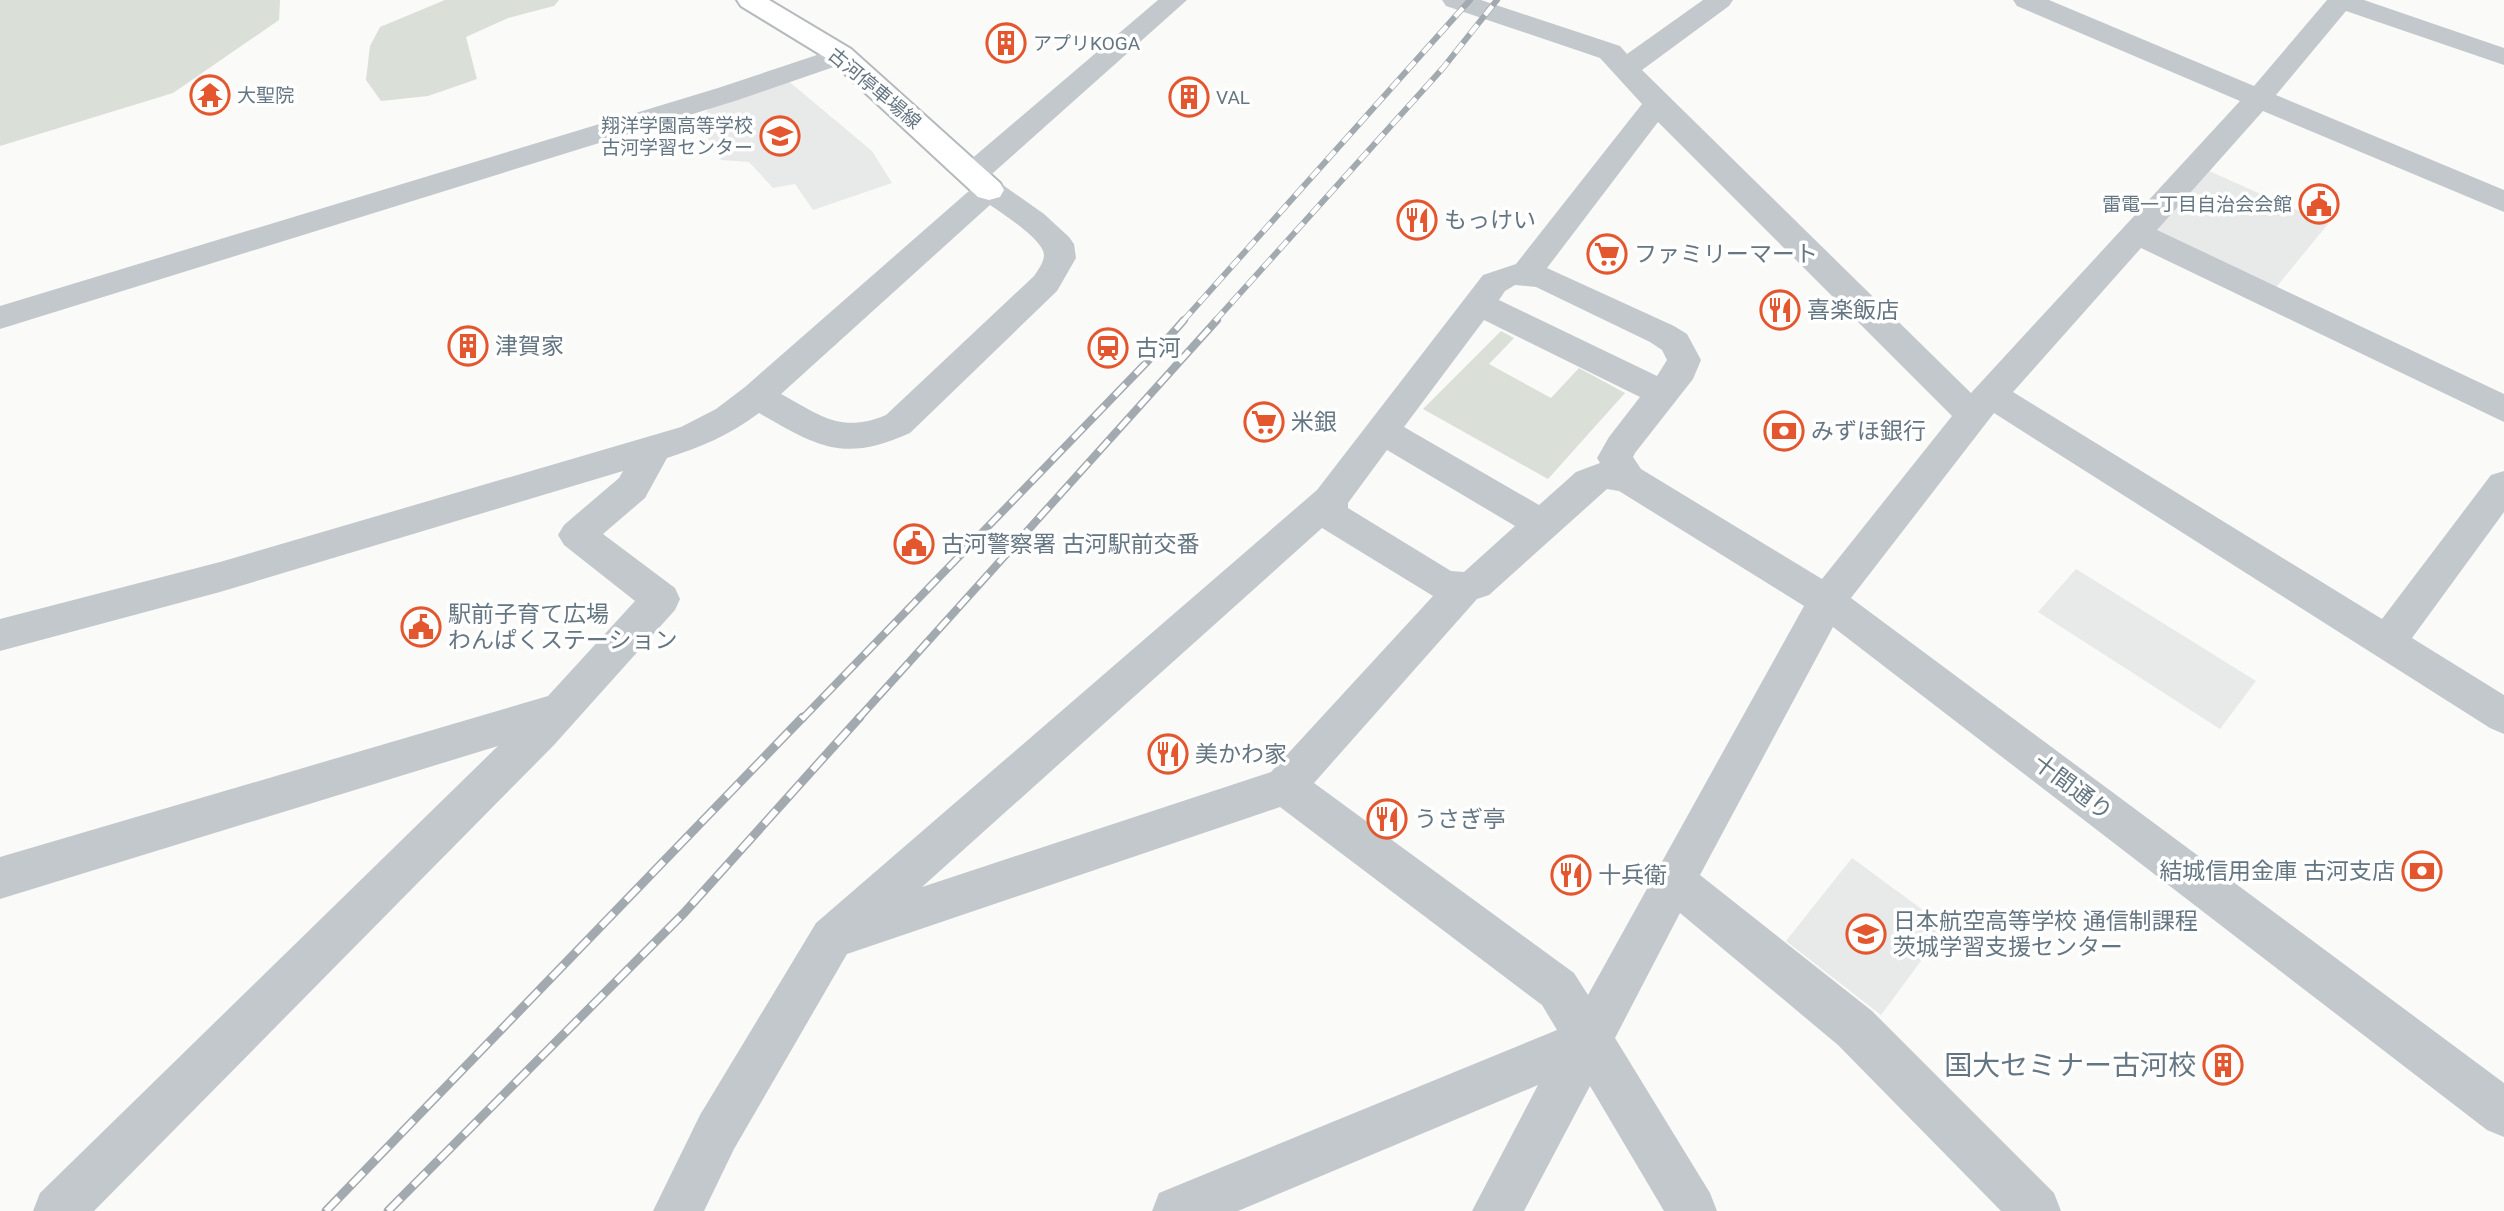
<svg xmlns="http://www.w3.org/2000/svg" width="2504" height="1211" viewBox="0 0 2504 1211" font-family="Roboto,'Noto Sans JP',sans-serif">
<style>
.built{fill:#e8e9e9}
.green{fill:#dadfd7}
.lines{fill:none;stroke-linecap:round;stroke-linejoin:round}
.major-casing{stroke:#b5babe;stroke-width:4}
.minor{fill:#c3c8cc;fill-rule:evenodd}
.major{fill:#fff;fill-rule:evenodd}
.rail-far2-casing{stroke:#a2aab0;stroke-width:6}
.rail-far1-casing{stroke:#a2aab0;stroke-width:8}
.rail-casing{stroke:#a2aab0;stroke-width:9}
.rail-far2{stroke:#fff;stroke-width:4.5;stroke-dasharray:12;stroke-linecap:butt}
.rail-far1{stroke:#fff;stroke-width:5;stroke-dasharray:15;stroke-linecap:butt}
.rail{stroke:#fff;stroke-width:6;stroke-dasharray:18;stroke-linecap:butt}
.labels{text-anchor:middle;stroke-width:7;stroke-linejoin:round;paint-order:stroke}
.far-poi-label{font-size:19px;fill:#657683;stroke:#fff;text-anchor:start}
.far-street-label{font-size:19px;fill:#657683;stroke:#fff}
.poi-label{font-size:23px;fill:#657683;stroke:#fff;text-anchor:start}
.street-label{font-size:23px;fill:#657683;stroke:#fff}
.near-poi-label{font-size:28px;fill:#657683;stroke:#fff;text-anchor:end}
</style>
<rect width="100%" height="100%" fill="#fafaf8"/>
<g class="built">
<path d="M 786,79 L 872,151 L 892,183 L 813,210 L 795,184 L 773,188 L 749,162 L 721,160 L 698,121 L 709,108 Z"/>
<path d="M 2207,170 L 2328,224 L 2273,291 L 2149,232 Z"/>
<path d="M 2076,569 L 2256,681 L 2220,729 L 2038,612 Z"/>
<path d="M 1852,858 L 1946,927 L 1881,1015 L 1786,941 Z"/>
</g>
<g class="green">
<path d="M 0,0 L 280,0 L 279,20 L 173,93 L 0,146 Z"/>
<path d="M 445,0 L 559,0 L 554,6 L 508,18 L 466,37 L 477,79 L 428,96 L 381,101 L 366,80 L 370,46 L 380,27 Z"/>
<path d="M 1501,331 L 1514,338 L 1489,364 L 1551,398 L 1579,368 L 1625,393 L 1548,479 L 1423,409 Z"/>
</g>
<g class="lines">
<g class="major-casing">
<path id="major" d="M 737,0 L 769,0 L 851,49 L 1000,183 L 1004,190 L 1000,197 L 989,200 L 978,197 L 831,61 L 741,6 Z"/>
</g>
<g class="minor">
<path d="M 1158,0 L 1187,0 L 984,181 L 973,184 L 962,181 L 958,174 L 962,167 Z"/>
<path d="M 1442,0 L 1481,0 L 1620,46 L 1627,54 L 1703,0 L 1733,0 L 1729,6 L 1642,70 L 1971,393 L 2240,101 L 2017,6 L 2013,0 L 2049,0 L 2254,86 L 2327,0 L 2364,0 L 2504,48 L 2504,65 L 2346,11 L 2276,95 L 2504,190 L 2504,212 L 2263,111 L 2157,230 L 2504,394 L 2504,422 L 2141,248 L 2013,392 L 2382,619 L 2491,475 L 2504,471 L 2504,512 L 2412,638 L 2504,695 L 2504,734 L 2490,728 L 1994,413 L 1851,598 L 2504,1083 L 2504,1137 L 2487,1130 L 1833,627 L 1700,875 L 1872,1011 L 2054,1193 L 2061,1211 L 2001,1211 L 1838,1045 L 1680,913 L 1615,1038 L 1710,1193 L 1717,1211 L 1664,1211 L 1590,1086 L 1524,1211 L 1472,1211 L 1538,1085 L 1238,1211 L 1152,1211 L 1159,1193 L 1557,1030 L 1542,1005 L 1280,807 L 847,954 L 734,1149 L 704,1211 L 653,1211 L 700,1115 L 816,923 L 1317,490 L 1483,275 L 1516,264 L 1642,104 L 1600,58 L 1446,6 ZM 1658,122 L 1952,416 L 1822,579 L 1641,469 L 1633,457 L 1635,453 L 1693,379 L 1701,360 L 1687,334 L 1674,326 L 1547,268 ZM 1515,285 L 1536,287 L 1650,342 L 1662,350 L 1667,360 L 1657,376 L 1499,300 L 1505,291 ZM 1484,320 L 1640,397 L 1609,437 L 1597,458 L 1600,463 L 1576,472 L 1539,505 L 1404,427 ZM 1387,450 L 1515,526 L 1464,572 L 1451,571 L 1348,508 L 1348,503 ZM 1607,489 L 1619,491 L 1804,606 L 1588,995 L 1574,973 L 1314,783 L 1477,599 L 1489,595 ZM 1322,528 L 1433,596 L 1271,772 L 922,887 Z"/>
<path d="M 841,47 L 851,49 L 855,55 L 851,61 L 738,100 L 0,329 L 0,306 L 718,88 Z"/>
<path d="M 989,180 L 1000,183 L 1044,214 L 1069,237 L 1074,244 L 1076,258 L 1057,291 L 910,433 C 844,463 818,447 759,413 C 730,435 701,447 667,458 L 645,498 L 603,534 L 675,588 L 680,599 L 675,610 L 554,745 L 94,1211 L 33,1211 L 40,1193 L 498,746 L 0,899 L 0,857 L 548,696 L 635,601 L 564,545 L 558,535 L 564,525 L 619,478 L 623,471 L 220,592 L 0,651 L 0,619 L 220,562 L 681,427 L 716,409 L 745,387 L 978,183 ZM 990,205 C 1003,214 1044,240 1044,255 C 1044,262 1038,270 1034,276 L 886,415 C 841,434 820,415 781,394 Z"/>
</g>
<use href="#major" class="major"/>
<g class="rail-far2-casing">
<g id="rail-far2">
<path d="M 1183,321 L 1470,0"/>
<path d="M 1215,321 L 1443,68 L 1497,0"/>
</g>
</g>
<g class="rail-far1-casing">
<g id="rail-far1">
<path d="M 802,719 L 1146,363 L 1184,320"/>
<path d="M 858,719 L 1217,320"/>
</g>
</g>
<g class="rail-casing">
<g id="rail">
<path d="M 326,1211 L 803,717"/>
<path d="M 388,1211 L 684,913 L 860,717"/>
</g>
</g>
<use href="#rail-far2" class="rail-far2"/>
<use href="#rail-far1" class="rail-far1"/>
<use href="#rail" class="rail"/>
</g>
<defs>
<g id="building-ring" transform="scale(2.0125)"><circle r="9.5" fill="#fff" stroke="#e4572e" stroke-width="1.5"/><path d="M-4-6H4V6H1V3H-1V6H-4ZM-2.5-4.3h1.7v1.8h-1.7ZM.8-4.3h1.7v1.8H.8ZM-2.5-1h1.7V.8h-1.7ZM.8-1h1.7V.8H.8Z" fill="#e4572e"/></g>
<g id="temple-ring" transform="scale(2.0125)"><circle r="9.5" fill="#fff" stroke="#e4572e" stroke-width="1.5"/><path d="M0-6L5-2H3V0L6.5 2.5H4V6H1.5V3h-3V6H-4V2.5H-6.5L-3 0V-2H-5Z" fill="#e4572e"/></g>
<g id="school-ring" transform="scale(2.0125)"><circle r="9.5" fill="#fff" stroke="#e4572e" stroke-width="1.5"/><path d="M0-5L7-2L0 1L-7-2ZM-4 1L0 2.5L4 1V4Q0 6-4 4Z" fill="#e4572e"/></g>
<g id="civic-ring" transform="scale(2.0125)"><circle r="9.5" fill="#fff" stroke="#e4572e" stroke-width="1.5"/><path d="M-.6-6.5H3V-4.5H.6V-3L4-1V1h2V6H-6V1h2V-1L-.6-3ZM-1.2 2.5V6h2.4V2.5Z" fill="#e4572e"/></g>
<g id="restaurant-ring" transform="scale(2.0125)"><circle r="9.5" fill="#fff" stroke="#e4572e" stroke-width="1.5"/><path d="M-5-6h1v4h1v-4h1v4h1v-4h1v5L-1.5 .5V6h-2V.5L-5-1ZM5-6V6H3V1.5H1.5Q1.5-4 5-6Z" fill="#e4572e"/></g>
<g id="supermarket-ring" transform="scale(2.0125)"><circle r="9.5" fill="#fff" stroke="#e4572e" stroke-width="1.5"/><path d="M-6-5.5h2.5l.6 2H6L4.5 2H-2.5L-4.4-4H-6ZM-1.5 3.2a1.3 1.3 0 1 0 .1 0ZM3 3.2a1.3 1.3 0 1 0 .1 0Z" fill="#e4572e"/></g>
<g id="station-ring" transform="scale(2.0125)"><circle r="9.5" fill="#fff" stroke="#e4572e" stroke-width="1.5"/><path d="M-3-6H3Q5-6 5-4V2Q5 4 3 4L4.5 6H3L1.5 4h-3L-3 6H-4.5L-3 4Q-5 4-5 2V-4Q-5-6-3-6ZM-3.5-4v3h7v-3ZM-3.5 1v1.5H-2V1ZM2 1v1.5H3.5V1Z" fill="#e4572e"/></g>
<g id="bank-ring" transform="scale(2.0125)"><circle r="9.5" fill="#fff" stroke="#e4572e" stroke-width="1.5"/><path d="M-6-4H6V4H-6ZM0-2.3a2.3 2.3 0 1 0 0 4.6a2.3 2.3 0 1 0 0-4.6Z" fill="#e4572e"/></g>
<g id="university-ring" transform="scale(2.0125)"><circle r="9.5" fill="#fff" stroke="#e4572e" stroke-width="1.5"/><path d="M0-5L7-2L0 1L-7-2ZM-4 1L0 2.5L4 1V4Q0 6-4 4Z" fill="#e4572e"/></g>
</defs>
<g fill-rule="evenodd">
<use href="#building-ring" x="1006" y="43"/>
<use href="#temple-ring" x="210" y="95"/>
<use href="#building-ring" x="1189" y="97"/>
<use href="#school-ring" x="780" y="136"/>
<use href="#civic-ring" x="2319" y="204"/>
<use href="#restaurant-ring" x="1417" y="220"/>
<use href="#supermarket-ring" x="1607" y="254"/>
<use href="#restaurant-ring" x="1780" y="310"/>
<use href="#building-ring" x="468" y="346"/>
<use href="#station-ring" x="1108" y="348"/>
<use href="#supermarket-ring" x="1264" y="422"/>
<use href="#bank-ring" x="1784" y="431"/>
<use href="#civic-ring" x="914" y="544"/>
<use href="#civic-ring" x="421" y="627"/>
<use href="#restaurant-ring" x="1168" y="754"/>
<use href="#restaurant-ring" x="1387" y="819"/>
<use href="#bank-ring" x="2422" y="871"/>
<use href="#restaurant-ring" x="1571" y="875"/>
<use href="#university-ring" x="1866" y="934"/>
<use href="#building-ring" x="2223" y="1065"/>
</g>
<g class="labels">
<g class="far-poi-label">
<text x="1033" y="50">アプリKOGA</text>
<text x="237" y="102">大聖院</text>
<text x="1216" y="104">VAL</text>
<text x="753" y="132" text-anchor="end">翔洋学園高等学校<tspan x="753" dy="22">古河学習センター</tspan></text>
<text x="2292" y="211" text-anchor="end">雷電一丁目自治会会館</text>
</g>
<g class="far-street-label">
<text transform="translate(875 88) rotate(40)" y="7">古河停車場線</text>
</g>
<g class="poi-label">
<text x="1444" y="228">もっけい</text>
<text x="1634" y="262">ファミリーマート</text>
<text x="1807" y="318">喜楽飯店</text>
<text x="495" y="354">津賀家</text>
<text x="1135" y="356">古河</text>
<text x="1291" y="430">米銀</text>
<text x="1811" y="439">みずほ銀行</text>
<text x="941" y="552">古河警察署 古河駅前交番</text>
<text x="448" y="622">駅前子育て広場<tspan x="448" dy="26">わんぱくステーション</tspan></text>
<text x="1195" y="762">美かわ家</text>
<text x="1414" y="827">うさぎ亭</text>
<text x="2395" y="879" text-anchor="end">結城信用金庫 古河支店</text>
<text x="1598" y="883">十兵衛</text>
<text x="1893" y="929">日本航空高等学校 通信制課程<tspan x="1893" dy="26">茨城学習支援センター</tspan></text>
</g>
<g class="street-label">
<text transform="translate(2073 787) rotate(37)" y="8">十間通り</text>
</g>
<g class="near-poi-label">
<text x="2196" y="1075">国大セミナー古河校</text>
</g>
</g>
</svg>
